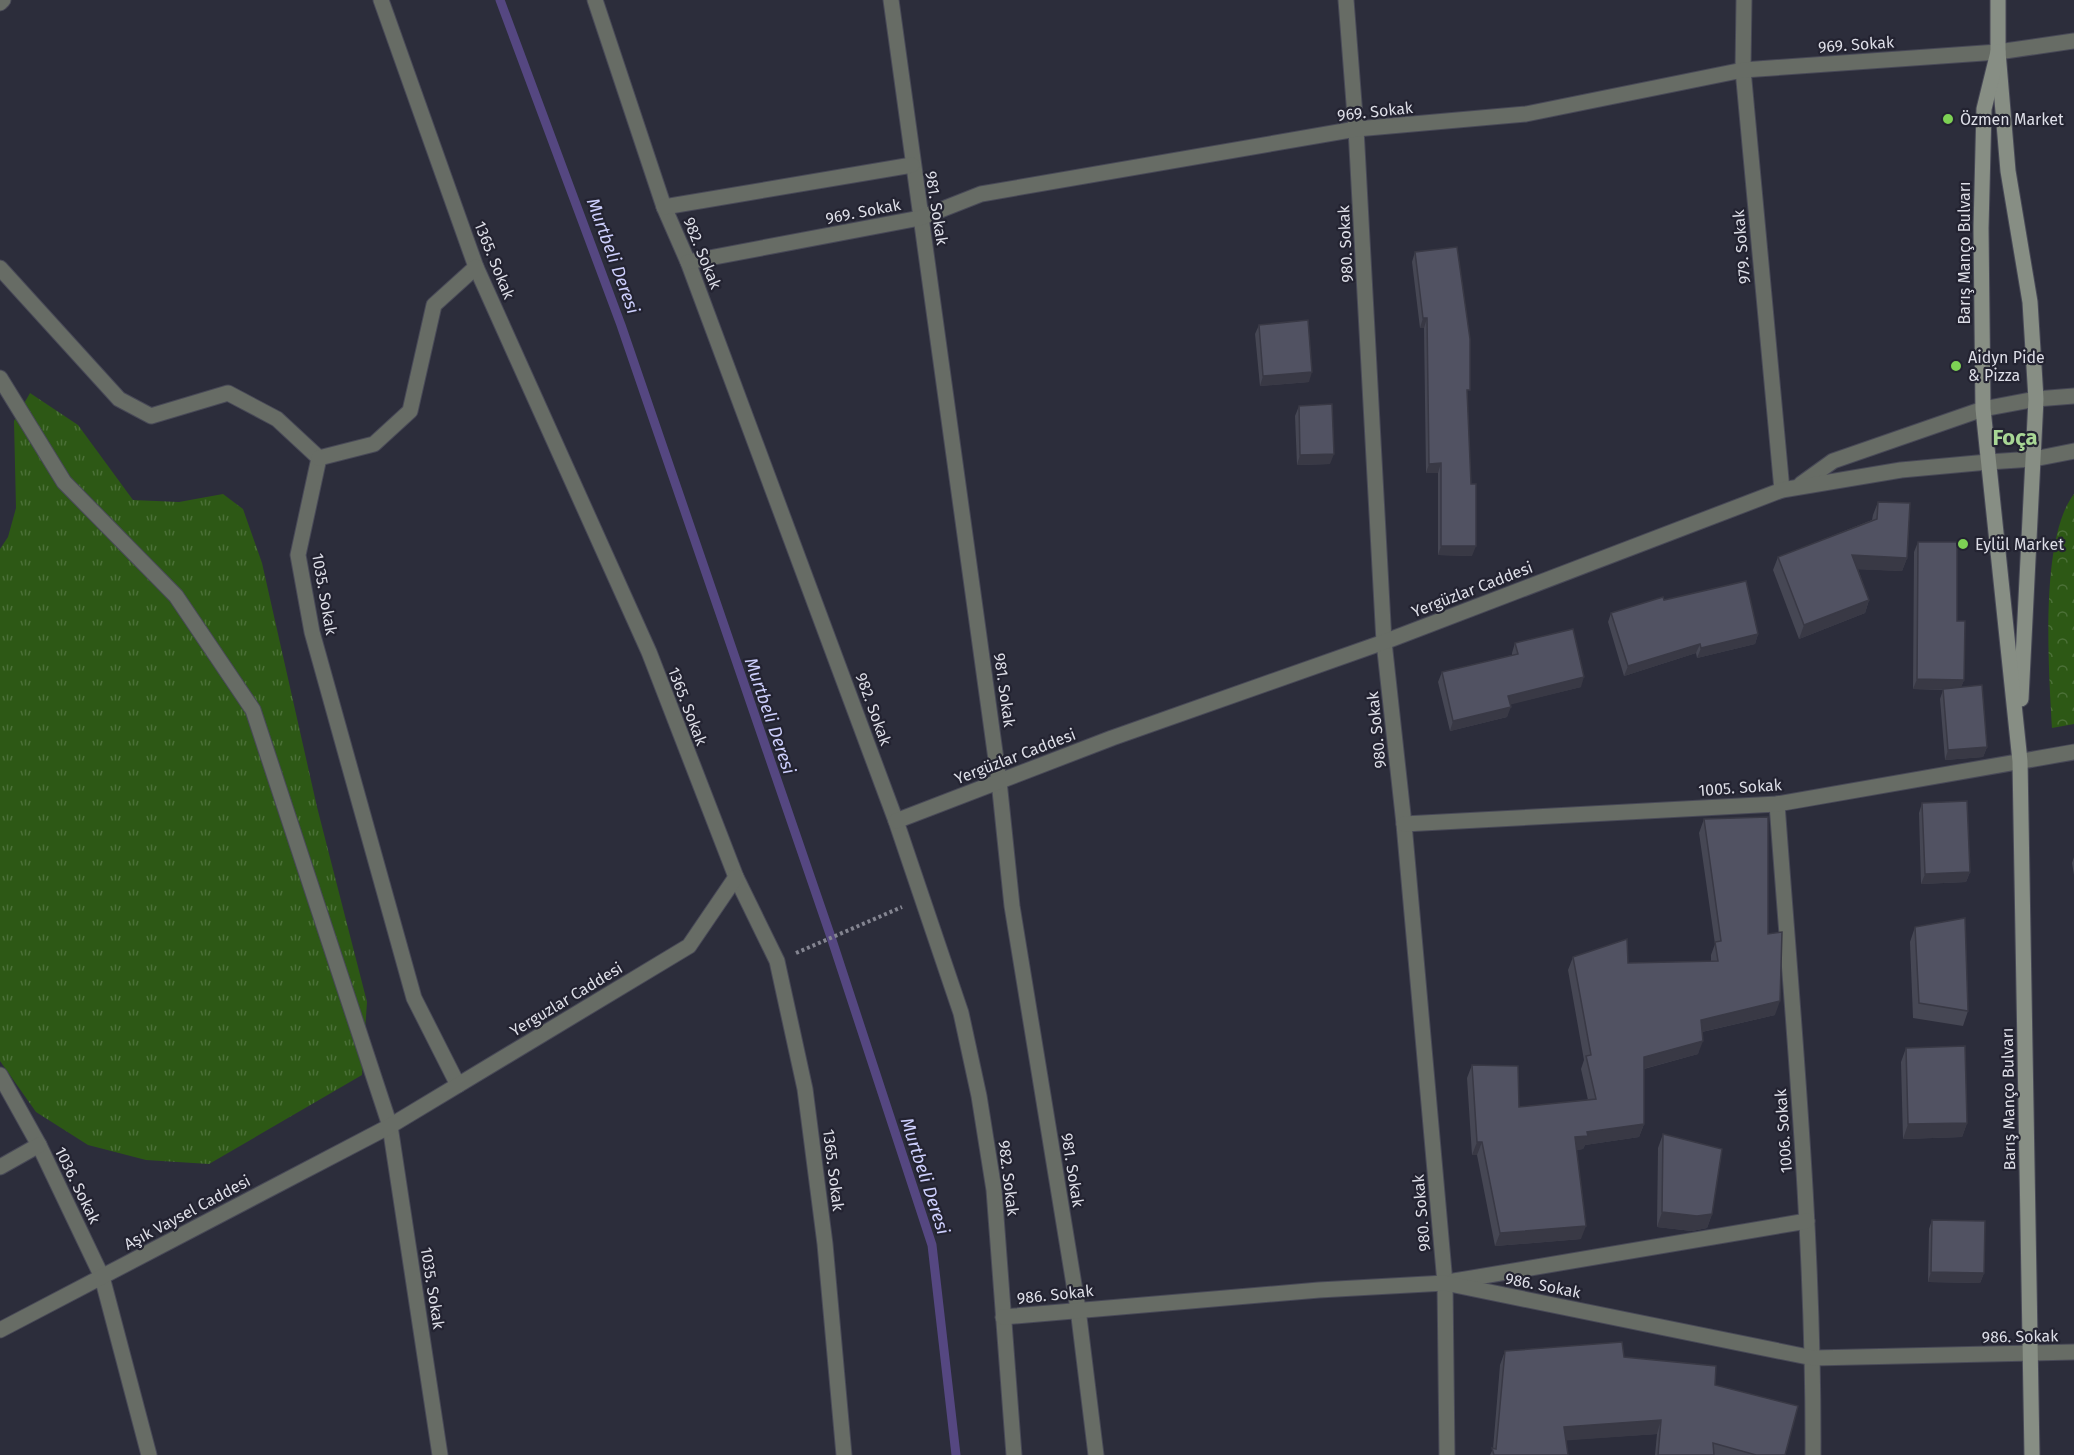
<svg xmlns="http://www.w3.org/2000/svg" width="2074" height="1455" viewBox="0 0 2074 1455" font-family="'Fira Sans',sans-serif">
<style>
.grass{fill:url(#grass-tufts)}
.park{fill:url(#park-crowns)}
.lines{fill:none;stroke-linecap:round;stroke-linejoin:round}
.stream{stroke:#554781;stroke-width:9}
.minor-casing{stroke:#484957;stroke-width:17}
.tertiary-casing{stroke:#484957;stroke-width:17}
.secondary-casing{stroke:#484957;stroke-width:17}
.path{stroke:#848591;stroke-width:4;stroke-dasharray:3 3;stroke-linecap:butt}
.minor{stroke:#676c65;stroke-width:15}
.tertiary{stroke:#676c65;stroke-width:15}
.secondary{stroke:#878e84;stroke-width:15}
.wall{fill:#464754}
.shaded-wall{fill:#393945}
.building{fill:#515262;stroke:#393945;stroke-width:1.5}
.poi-dot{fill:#7dd154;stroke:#232331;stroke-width:2}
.labels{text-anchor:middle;stroke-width:4.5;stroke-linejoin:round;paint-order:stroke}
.street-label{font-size:16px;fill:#dddee7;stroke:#232331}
.poi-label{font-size:16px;fill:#dddee7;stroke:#232331;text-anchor:start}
.water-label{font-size:18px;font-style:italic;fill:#cdcffd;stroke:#232331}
.district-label{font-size:22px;font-weight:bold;fill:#a8d695;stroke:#232331}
</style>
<defs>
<pattern id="grass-tufts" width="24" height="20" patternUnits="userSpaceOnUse" patternTransform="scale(1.5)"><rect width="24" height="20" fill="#2d5815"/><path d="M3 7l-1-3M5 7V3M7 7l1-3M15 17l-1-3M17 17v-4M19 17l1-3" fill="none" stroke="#4b7037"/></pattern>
<pattern id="park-crowns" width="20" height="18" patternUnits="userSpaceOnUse" patternTransform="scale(1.5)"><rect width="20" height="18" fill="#2d5815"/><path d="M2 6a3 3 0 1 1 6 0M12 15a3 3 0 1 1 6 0" fill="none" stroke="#4b7037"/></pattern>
</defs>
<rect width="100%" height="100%" fill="#2c2d3b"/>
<path class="grass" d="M 30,393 L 78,425 L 133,500 L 179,502 L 223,494 L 243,509 L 262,563 L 317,807 L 367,1002 L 362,1075 L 209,1164 L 146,1160 L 88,1145 L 36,1112 L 0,1061 L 0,549 L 8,537 L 16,508 L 14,421 Z"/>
<path class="park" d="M 2074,494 L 2074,724 L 2052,728 C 2049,672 2039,539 2074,494 Z"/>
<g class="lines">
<path class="stream" d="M 500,0 L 621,325 L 832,940 L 932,1245 L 956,1455"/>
<g class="minor-casing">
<g id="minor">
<path d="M 381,0 L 476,267 L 649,652 L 736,877 L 777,961 L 805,1089 L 825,1244 L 844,1455"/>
<path d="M 595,0 L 664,207 L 688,262 L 896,821 L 961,1013 L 979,1096 L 994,1190 L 1014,1455"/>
<path d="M 891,0 L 999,781 L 1012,906 L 1078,1309 L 1096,1455"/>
<path d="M 1346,0 L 1356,129 L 1384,642 L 1404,824 L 1445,1283 L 1447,1455"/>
<path d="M 1744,0 L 1743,70 L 1782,490"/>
<path d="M 0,3 L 3,0"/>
<path d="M 664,207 L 912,165"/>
<path d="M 688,262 L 920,218 L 981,194 L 1356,129 L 1526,114 L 1743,70 L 1998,52 L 2074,41"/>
<path d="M 0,268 L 119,399 L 151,416 L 228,393 L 277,419 L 319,458 L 298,555 L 312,632 L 414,998 L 458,1085"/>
<path d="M 0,378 L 64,482 L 176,596 L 253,710 L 390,1126 L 440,1455"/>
<path d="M 319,458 L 374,444 L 410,411 L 434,305 L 476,267"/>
<path d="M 1801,484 L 1833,461 L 1983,409"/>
<path d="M 1777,804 C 1793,1021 1814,1238 1813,1455"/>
<path d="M 896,821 L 1112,738 L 1384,642 L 1782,490 L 1901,470 L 1988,462"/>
<path d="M 1404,824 L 1777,804 L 2074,752"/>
<path d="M 0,1075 L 39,1145 L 102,1277 L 149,1455"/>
<path d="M 0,1167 L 39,1145"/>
<path d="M 1454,1281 L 1807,1221"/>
<path d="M 1003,1317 L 1319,1290 L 1445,1283 L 1813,1358 L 2074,1352"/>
<path d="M 0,1330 L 390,1126 L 689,946 L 736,877"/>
</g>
</g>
<g class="tertiary-casing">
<g id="tertiary">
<path d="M 1983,409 L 2036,399 L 2074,396"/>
<path d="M 1988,462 L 2034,459 L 2074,451"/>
</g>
</g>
<g class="secondary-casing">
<g id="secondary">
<path d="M 1998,0 L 1998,52 L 2008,171 L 2030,302 L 2036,399 L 2021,699"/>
<path d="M 1998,52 L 1984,109 L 1981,228 L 1983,409 L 2020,761 L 2032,1455"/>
</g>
</g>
<path class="path" d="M 796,953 L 902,907"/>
<use href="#minor" class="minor"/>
<use href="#tertiary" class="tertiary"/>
<use href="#secondary" class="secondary"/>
</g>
<g class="wall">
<path d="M 1415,252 L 1467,397 L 1472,556 L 1438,555 L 1438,473 L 1426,473 L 1424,328 L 1420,328 L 1412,262 Z"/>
<path d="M 1259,325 L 1309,382 L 1260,386 L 1255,334 Z"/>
<path d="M 1299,406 L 1330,464 L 1297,465 L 1295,416 Z"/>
<path d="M 1878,502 L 1907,558 L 1902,571 L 1858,569 L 1869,600 L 1865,613 L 1799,639 L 1773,570 L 1778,557 L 1872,520 L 1873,515 Z"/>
<path d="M 1918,542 L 1957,621 L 1964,680 L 1961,687 L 1987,747 L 1983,757 L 1945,760 L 1940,699 L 1943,690 L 1913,689 L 1914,552 Z"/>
<path d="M 1664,600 L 1758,634 L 1755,644 L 1697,658 L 1696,653 L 1624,676 L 1608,622 L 1611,613 Z"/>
<path d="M 1515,643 L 1581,687 L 1510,704 L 1507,717 L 1450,731 L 1438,682 L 1442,672 L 1512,655 L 1512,653 Z"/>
<path d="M 1922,803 L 1970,872 L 1966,882 L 1921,884 L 1919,813 Z"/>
<path d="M 1704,819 L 1768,934 L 1775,1015 L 1702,1032 L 1698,1054 L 1644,1069 L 1644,1124 L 1639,1137 L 1585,1145 L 1583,1149 L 1576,1150 L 1581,1239 L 1495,1246 L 1477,1155 L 1472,1155 L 1467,1078 L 1472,1065 L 1519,1107 L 1588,1100 L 1581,1069 L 1584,1060 L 1568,970 L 1573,957 L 1628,963 L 1711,961 L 1711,955 L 1715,944 L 1699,833 Z"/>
<path d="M 2074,857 L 2074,875 L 2072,863 Z"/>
<path d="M 1915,927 L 1968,1011 L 1963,1026 L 1913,1018 L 1910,942 Z"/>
<path d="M 1906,1048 L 1967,1123 L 1962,1137 L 1903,1139 L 1901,1062 Z"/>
<path d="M 1663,1134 L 1712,1214 L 1707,1228 L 1692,1231 L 1657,1227 L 1658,1148 Z"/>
<path d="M 1932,1220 L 1984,1273 L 1980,1283 L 1928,1282 L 1929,1229 Z"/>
<path d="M 1505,1351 L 1624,1357 L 1715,1385 L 1785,1455 L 1655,1455 L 1657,1434 L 1566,1440 L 1568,1455 L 1490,1455 L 1493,1449 L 1500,1365 Z"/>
</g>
<g class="shaded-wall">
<path d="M 1423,318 L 1427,318 L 1424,328 L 1420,328 Z"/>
<path d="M 1312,372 L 1309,382 L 1260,386 L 1263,376 Z"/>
<path d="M 1334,454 L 1330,464 L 1297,465 L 1300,455 Z"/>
<path d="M 1441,463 L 1438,473 L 1426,473 L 1429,464 Z"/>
<path d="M 1441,546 L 1476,546 L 1472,556 L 1438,555 Z"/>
<path d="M 1852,555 L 1907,558 L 1902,571 L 1848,569 Z"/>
<path d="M 1869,600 L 1865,613 L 1799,639 L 1804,625 Z"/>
<path d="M 1758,634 L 1755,644 L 1697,658 L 1701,648 Z"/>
<path d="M 1700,644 L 1696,653 L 1624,676 L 1628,666 Z"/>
<path d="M 1584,677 L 1581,687 L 1505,706 L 1508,696 Z"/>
<path d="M 1917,679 L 1964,680 L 1960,690 L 1913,689 Z"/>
<path d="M 1511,707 L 1507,717 L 1450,731 L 1453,721 Z"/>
<path d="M 1987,747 L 1983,757 L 1945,760 L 1948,750 Z"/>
<path d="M 1970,872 L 1966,882 L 1921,884 L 1925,874 Z"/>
<path d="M 1780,1001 L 1775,1015 L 1697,1033 L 1701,1020 Z"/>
<path d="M 1703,1041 L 1698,1054 L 1639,1070 L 1644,1057 Z"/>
<path d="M 1967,1123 L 1962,1137 L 1903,1139 L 1908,1124 Z"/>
<path d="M 1644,1124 L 1639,1137 L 1585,1145 L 1583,1149 L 1570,1151 L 1575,1137 L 1587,1132 Z"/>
<path d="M 1477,1142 L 1482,1142 L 1477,1155 L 1472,1155 Z"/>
<path d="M 1662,1212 L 1712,1214 L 1707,1228 L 1692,1231 L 1657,1227 Z"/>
<path d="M 1586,1226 L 1581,1239 L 1495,1246 L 1500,1233 Z"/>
<path d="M 1931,1272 L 1984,1273 L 1980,1283 L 1928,1282 Z"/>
<path d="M 1661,1420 L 1657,1434 L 1559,1441 L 1564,1427 Z"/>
</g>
<g class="building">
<path d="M 1457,247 L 1470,339 L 1470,390 L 1467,390 L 1471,484 L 1476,484 L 1476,546 L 1441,546 L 1441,463 L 1429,464 L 1427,318 L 1423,318 L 1415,252 Z"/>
<path d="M 1308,320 L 1312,372 L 1263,376 L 1259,325 Z"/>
<path d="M 1332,404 L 1334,454 L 1300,455 L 1299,406 Z"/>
<path d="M 1878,502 L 1910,503 L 1907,558 L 1852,555 L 1869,600 L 1804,625 L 1778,557 L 1877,519 Z"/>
<path d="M 1918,542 L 1957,542 L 1957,621 L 1965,621 L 1964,680 L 1917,679 Z"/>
<path d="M 1746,581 L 1758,634 L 1701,648 L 1700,644 L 1628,666 L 1611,613 L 1663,597 L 1664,600 Z"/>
<path d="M 1573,629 L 1584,677 L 1508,696 L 1511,707 L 1453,721 L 1442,672 L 1518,654 L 1515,643 Z"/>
<path d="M 1982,685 L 1987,747 L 1948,750 L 1943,689 Z"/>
<path d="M 1967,801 L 1970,872 L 1925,874 L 1922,803 Z"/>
<path d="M 1768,817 L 1768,934 L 1782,932 L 1780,1001 L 1701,1020 L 1703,1041 L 1644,1057 L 1644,1124 L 1587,1132 L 1588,1136 L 1575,1137 L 1586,1226 L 1500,1233 L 1482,1142 L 1477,1142 L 1472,1065 L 1518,1066 L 1519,1107 L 1596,1099 L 1586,1056 L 1591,1055 L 1573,957 L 1627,939 L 1628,963 L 1718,961 L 1715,942 L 1721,941 L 1704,819 Z"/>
<path d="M 1965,918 L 1968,1011 L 1919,1003 L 1915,927 Z"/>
<path d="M 1965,1046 L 1967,1123 L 1908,1124 L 1906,1048 Z"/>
<path d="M 1663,1134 L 1722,1149 L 1712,1214 L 1697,1216 L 1662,1212 Z"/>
<path d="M 1932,1220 L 1985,1221 L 1984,1273 L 1931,1272 Z"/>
<path d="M 1622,1342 L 1624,1357 L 1716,1366 L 1715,1385 L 1798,1406 L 1785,1455 L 1756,1455 L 1713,1443 L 1714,1455 L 1658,1455 L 1661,1420 L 1564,1427 L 1568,1455 L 1494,1455 L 1492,1448 L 1496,1449 L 1505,1351 Z"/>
</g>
<g class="poi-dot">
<circle cx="1948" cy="119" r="6"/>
<circle cx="1956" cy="366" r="6"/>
<circle cx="1963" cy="544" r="6"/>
</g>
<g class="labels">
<g class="street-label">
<text transform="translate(1856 44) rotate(-4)" y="6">969. Sokak</text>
<text transform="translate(1375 111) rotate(-6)" y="6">969. Sokak</text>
<text transform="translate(937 208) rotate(81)" y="6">981. Sokak</text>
<text transform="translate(863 211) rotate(-11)" y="6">969. Sokak</text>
<text transform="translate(1345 244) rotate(-93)" y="6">980. Sokak</text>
<text transform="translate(1741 247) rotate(-95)" y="6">979. Sokak</text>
<text transform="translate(703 253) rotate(68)" y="6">982. Sokak</text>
<text transform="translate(1964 253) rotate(-90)" y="6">Barış Manço Bulvarı</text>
<text transform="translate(495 260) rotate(68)" y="6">1365. Sokak</text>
<text transform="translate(1472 589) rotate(-21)" y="6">Yergüzlar Caddesi</text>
<text transform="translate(325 594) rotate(80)" y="6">1035. Sokak</text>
<text transform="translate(1005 690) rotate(82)" y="6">981. Sokak</text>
<text transform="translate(688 706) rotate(69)" y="6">1365. Sokak</text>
<text transform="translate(874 709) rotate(70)" y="6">982. Sokak</text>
<text transform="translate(1376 730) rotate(-96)" y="6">980. Sokak</text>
<text transform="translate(1015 756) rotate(-21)" y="6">Yergüzlar Caddesi</text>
<text transform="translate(1740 787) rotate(-4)" y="6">1005. Sokak</text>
<text transform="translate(566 999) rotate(-31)" y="6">Yerguzlar Caddesi</text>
<text transform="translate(2008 1099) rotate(-91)" y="6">Barış Manço Bulvarı</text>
<text transform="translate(1783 1131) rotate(-94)" y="6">1006. Sokak</text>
<text transform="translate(834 1170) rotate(83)" y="6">1365. Sokak</text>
<text transform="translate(1073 1170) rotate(81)" y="6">981. Sokak</text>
<text transform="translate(1009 1178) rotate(83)" y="6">982. Sokak</text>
<text transform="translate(78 1185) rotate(64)" y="6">1036. Sokak</text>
<text transform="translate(187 1212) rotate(-28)" y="6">Aşık Vaysel Caddesi</text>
<text transform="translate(1421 1213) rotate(-95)" y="6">980. Sokak</text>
<text transform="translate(1543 1285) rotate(11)" y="6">986. Sokak</text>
<text transform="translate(433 1288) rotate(81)" y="6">1035. Sokak</text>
<text transform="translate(1055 1294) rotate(-6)" y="6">986. Sokak</text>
<text transform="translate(2020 1336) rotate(-1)" y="6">986. Sokak</text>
</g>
<g class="poi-label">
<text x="1960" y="125">Özmen Market</text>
<text x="1968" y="363">Aidyn Pide<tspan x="1968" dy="18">&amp; Pizza</tspan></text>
<text x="1975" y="550">Eylül Market</text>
</g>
<g class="water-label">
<text transform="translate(613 256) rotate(70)" y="6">Murtbeli Deresi</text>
<text transform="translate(770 716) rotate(71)" y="6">Murtbeli Deresi</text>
<text transform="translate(925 1176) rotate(72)" y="6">Murtbeli Deresi</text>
</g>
<g class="district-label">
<text x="2015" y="445">Foça</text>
</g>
</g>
</svg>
